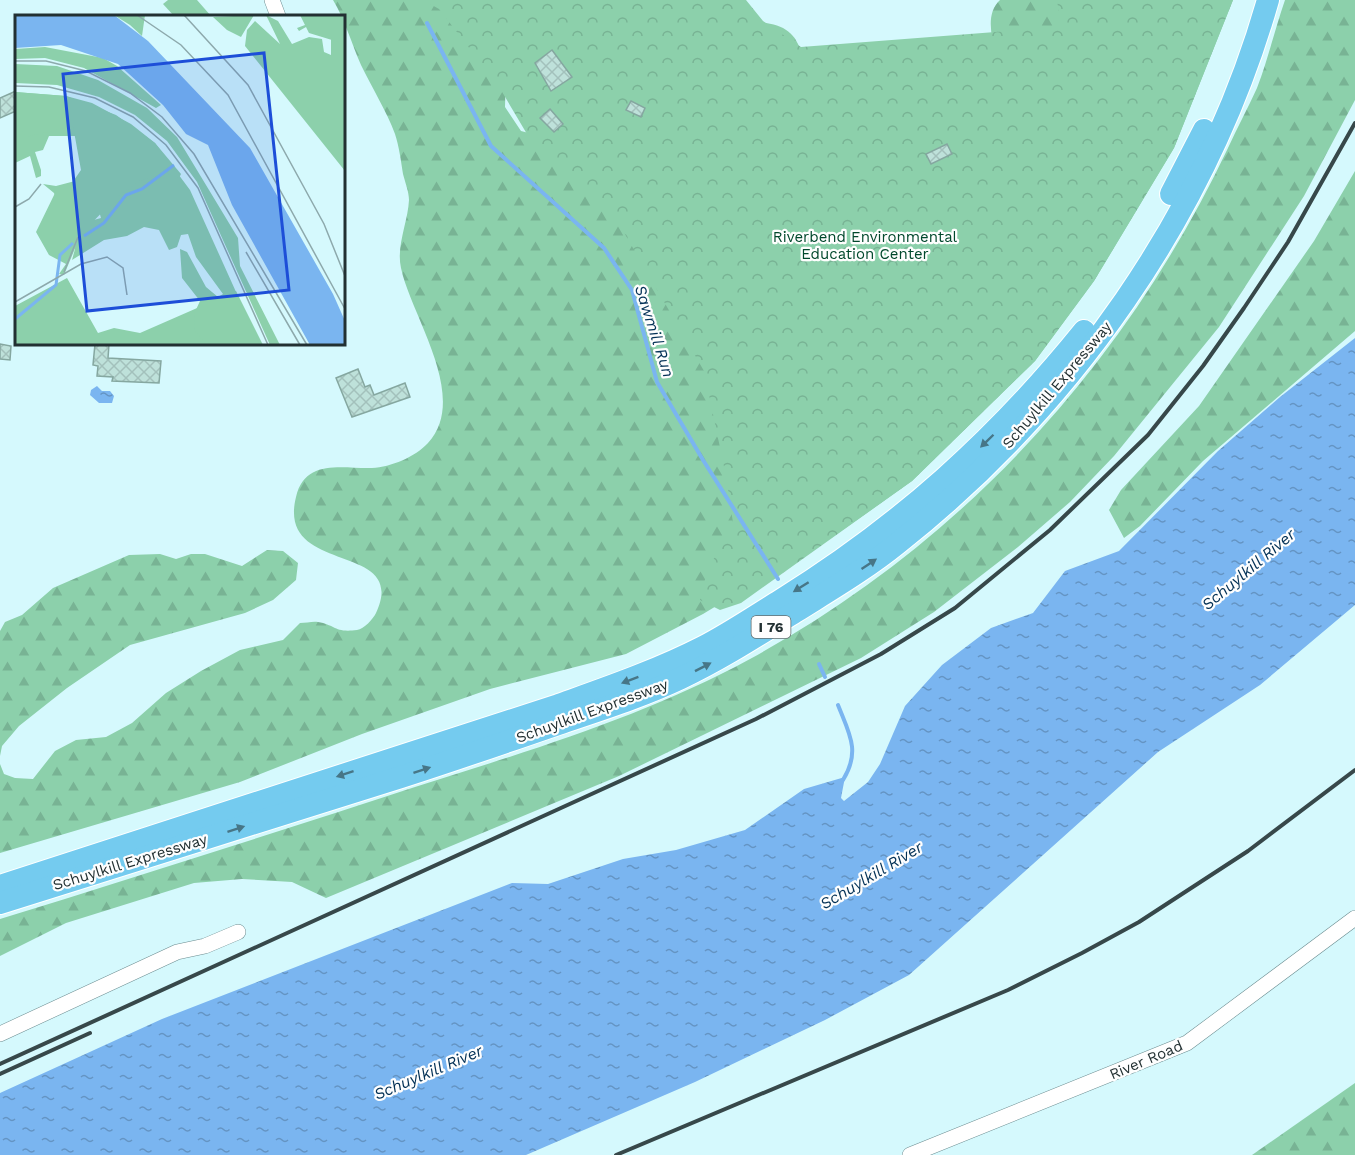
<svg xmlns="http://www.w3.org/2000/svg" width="1355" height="1155" viewBox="0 0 1355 1155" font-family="'Work Sans',sans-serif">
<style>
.forest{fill:url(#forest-firs)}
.park{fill:url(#park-crowns)}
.garden{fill:#8cd0ab}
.water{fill:url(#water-ripples)}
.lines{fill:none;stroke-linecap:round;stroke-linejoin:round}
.stream{stroke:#7ab5f0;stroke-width:4}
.building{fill:url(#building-cross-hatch);stroke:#85a7a0;stroke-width:1.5}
.minor-casing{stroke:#6b8c90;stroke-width:16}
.highway-casing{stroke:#fff;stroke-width:24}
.minor{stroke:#fff;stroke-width:15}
.highway{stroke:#74cbef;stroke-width:22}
.rail{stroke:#37484a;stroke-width:4}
.oneway{fill:#477687}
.labels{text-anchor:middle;stroke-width:4.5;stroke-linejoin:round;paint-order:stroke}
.shield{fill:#fefefe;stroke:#646e6f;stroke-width:1.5}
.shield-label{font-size:14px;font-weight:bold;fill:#223032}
.park-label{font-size:15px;fill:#00482c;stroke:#fefefe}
.street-label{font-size:15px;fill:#223032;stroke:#fefefe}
.water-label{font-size:16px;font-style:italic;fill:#033156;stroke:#fefefe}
.inset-river{fill:none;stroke:#7ab5f0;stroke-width:3}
.inset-road{fill:none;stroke:#8da9ac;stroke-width:1.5}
.view{fill:#1d4ed8;fill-opacity:0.15;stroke:#1d4ed8;stroke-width:3}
.inset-edge{fill:none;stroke:#223032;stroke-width:3}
</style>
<defs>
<pattern id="forest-firs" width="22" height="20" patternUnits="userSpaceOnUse" patternTransform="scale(1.5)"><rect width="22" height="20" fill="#8cd0ab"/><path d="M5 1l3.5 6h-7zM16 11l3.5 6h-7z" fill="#78b394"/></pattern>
<pattern id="park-crowns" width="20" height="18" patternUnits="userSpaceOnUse" patternTransform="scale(1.5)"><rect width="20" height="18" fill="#8cd0ab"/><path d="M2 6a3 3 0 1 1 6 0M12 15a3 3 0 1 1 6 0" fill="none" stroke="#78b394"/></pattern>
<pattern id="water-ripples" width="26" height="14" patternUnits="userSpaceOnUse" patternTransform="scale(1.5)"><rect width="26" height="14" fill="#7ab5f0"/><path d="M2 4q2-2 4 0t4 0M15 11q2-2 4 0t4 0" fill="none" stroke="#6494c3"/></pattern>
<pattern id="building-cross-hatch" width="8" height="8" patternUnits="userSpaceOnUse" patternTransform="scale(1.5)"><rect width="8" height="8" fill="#bee1da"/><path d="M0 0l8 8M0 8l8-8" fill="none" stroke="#a3c1bc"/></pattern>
</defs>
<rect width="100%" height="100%" fill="#d5f9fd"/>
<g class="forest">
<path d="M 333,0 L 745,0 L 760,22 C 784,25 796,32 802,55 L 506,68 L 505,107 L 521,131 L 556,140 L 995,51 C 991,34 986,13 1000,0 L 1233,0 L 1174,148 L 1094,281 L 1035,361 L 912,481 L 844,529 L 703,614 L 626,654 L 490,689 L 362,734 L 240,782 L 0,853 L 0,764 L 4,774 L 15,778 L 33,779 L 55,751 L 76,740 L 106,737 L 132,723 L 166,693 L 201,671 L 240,650 L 283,640 L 300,623 C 306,623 313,621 318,622 C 336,625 334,633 357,630 C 364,629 373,619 376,613 C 410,540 276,577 296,497 C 305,458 343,469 372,468 C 391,467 415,457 428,443 C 470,397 411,316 401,268 C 396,246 408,222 409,200 C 409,192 405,182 403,174 C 401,161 399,146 395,134 C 386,110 372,88 361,65 C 351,42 345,20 333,0 Z"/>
<path d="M 1285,0 L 1355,0 L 1355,100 L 1304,196 L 1219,327 L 1114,456 L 1070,502 L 1018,547 L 934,612 L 861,658 L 619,776 L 326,898 L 292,882 L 242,879 L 194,883 L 66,923 L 0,956 L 0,919 C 139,876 277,832 415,787 C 529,751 645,716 750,659 C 962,543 1125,365 1228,148 C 1237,128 1248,108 1257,88 C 1268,59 1275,29 1285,0 Z"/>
<path d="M 1355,171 L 1355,331 L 1203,461 L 1140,526 L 1124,538 L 1109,510 L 1121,490 L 1199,406 L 1314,241 Z"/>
<path d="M 267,550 L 283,551 L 298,563 L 296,580 L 273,600 L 245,613 L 130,645 L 67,688 L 19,726 L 2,746 L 0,756 L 0,631 L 5,622 L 22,615 L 53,588 L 129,555 L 160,554 L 176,559 L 191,554 L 205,554 L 242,566 Z"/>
<path d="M 1355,1083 L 1355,1155 L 1252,1155 Z"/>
</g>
<path class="park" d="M 423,0 L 746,0 L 763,21 L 801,47 L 1061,27 L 1057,0 L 1233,0 L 1174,148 L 1094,281 L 1035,361 L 912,481 L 741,603 L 720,610 L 700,600 L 708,567 L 734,530 L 727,481 L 704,371 L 622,229 L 537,151 L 498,85 L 439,9 Z"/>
<path class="garden" d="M 168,0 L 197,0 L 211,16 L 174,16 L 163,4 Z"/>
<g class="water">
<path d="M 1355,338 L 1355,605 L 1260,685 L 1158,752 L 909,975 L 825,1020 L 695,1082 L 526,1155 L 0,1155 L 0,1093 L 162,1019 L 512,883 L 548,884 L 623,859 L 676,850 L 745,830 L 804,789 L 845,777 L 841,798 L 844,801 L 868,782 L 880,764 L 905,706 L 942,665 L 991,628 L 1033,613 L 1065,571 L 1119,551 L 1218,451 L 1280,397 Z"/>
<path d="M 97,386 L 102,391 L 110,391 L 114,396 L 112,403 L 99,403 L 90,395 L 91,390 Z"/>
</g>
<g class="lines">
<g class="stream">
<path d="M 427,23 L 491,146 L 604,248 L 632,290 L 657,382 L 703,460 L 778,579"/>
<path d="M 819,664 L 825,677"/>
<path d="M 838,705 C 849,733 861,751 843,780"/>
</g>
</g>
<g class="building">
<path d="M 552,50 L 572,77 L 551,91 L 535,63 Z"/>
<path d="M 16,91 L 16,111 L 0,118 L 0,98 Z"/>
<path d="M 631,101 L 645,108 L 641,117 L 626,110 Z"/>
<path d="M 550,109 L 563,124 L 554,132 L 540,118 Z"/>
<path d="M 947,144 L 952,154 L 931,164 L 926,154 Z"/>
<path d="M 0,344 L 11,346 L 10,360 L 0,359 Z"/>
<path d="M 95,344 L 109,344 L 108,358 L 161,361 L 159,383 L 112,381 L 113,377 L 97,376 L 98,366 L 93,365 Z"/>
<path d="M 358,369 L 365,387 L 370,385 L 374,395 L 405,383 L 410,397 L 352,417 L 336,378 Z"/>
</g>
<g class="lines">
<g class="minor-casing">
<g id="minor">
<path d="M 272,0 L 278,16"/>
<path d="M 0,1034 L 177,952 L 205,946 L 238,932"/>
<path d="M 910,1155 L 1187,1043 L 1355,918"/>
</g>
</g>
<g class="highway-casing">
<g id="highway">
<path d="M 1171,194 L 1204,130"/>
<path d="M 0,886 L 556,706 C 606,688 656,671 703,647 C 730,633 755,616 781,600 C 900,526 996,440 1084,331"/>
<path d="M 0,903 C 134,861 267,819 401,777 C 454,760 506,742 558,724 C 599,710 641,697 681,678 C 721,659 758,635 795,612 C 830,590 866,569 898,543 C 1071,406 1207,214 1268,0"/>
</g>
</g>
<use href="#minor" class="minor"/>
<use href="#highway" class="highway"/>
<g class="rail">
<path d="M 0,1064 L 756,719 L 881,654 L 955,608 L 1050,530 L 1148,435 L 1203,366 L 1244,308 L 1288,242 L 1355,123"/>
<path d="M 0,1074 L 90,1033"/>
<path d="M 616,1155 L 1008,990 L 1082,953 L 1139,922 L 1248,851 L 1355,770"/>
</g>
</g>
<defs><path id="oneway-solid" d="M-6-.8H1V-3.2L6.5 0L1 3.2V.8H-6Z" transform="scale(1.5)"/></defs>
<g class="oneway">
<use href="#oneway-solid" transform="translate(987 441) rotate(136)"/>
<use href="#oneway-solid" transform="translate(869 564) rotate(-34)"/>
<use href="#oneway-solid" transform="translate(801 587) rotate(148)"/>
<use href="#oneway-solid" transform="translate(703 667) rotate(-27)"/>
<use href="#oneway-solid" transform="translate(630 680) rotate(159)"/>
<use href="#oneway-solid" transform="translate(422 770) rotate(-18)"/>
<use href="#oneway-solid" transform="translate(345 774) rotate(162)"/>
<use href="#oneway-solid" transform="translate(236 829) rotate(-18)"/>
</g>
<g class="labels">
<rect class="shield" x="751.5" y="616" width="39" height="22" rx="4.5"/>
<g class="shield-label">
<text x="771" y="632">I 76</text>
</g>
<g class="park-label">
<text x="865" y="242">Riverbend Environmental<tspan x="865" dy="17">Education Center</tspan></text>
</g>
<g class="street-label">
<text transform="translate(1057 385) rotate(-50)" y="5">Schuylkill Expressway</text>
<text transform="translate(592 711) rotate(-20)" y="5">Schuylkill Expressway</text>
<text transform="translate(130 862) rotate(-17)" y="5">Schuylkill Expressway</text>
<text transform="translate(1146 1060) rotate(-23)" y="5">River Road</text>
</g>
<g class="water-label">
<text transform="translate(655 331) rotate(72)" y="6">Sawmill Run</text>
<text transform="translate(1248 569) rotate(-40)" y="6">Schuylkill River</text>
<text transform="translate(871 875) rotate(-31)" y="6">Schuylkill River</text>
<text transform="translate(428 1072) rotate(-23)" y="6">Schuylkill River</text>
</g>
</g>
<g transform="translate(15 15)">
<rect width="330" height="330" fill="#d5f9fd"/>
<path d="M 52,263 L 83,318 L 99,313 L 125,318 L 221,276 L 248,330 L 0,330 L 0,291 Z" fill="#8cd0ab"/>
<path d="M 99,0 L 130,0 L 127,21 L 115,10 ZM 239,0 L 226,22 L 212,15 L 198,2 ZM 251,0 L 263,6 L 277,29 L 294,22 L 307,24 L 309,37 L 316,40 L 316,16 L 330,26 L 330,156 L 230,31 L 232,15 L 240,6 L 265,29 ZM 30,32 L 88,43 L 102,51 L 146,90 L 141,93 L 69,53 L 30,43 L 0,44 L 0,34 ZM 0,49 L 42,51 L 83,65 L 132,93 L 162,122 L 223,223 L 225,251 L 265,330 L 255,330 L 182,167 L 152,126 L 120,100 L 84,82 L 42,70 L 0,68 ZM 0,77 L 51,81 L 77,88 L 116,109 L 140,128 L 175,175 L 245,330 L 190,328 L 180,316 L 179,299 L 185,286 L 167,263 L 165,234 L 172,237 L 191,272 L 203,282 L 208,279 L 181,242 L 173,219 L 166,220 L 162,232 L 154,235 L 144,215 L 129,212 L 112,221 L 89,225 L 57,245 L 60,234 L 39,178 L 28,169 L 41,171 L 60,166 L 68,155 L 75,206 L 86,203 L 63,121 L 34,121 L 28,135 L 20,137 L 26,155 L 26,161 L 21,163 L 15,141 L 0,148 Z" fill="#8cd0ab"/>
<path d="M 0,77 L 51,81 L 101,100 L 140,128 L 166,159 L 164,163 L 151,158 L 124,166 L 101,183 L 66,219 L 49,260 L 44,259 L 51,249 L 34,240 L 21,217 L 41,176 L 57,168 L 66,155 L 58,111 L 11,122 L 0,105 Z" fill="#8cd0ab"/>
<path d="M 285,0 L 330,0 L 330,29 L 294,18 L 291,12 L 284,16 L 282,13 L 290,10 Z" fill="#8cd0ab"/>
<path d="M 0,0 L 99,0 L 133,26 L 235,133 L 318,279 L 330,306 L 330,330 L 295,330 L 217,190 L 193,130 L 171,119 L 148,90 L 103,49 L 46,30 L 0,33 Z" fill="#7ab5f0"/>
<path class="inset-river" d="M 69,221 L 89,208 L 111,180 L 127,174 L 159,150M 0,304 L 41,270 L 45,240 L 58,228"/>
<path class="inset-road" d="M 122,0 L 166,30 L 213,80 L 330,294M 169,0 L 233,70 L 309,209 L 330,261M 0,46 L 31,46 L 71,56 L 115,78 L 147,102 L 179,139 L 292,330M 0,71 L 34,72 L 80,83 L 118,102 L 151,130 L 183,173 L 253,330M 0,192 L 14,184 L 26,169M 231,237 L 285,330M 49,257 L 63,222M 0,287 L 66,249 L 92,242 L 108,253 L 112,280"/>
<path class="view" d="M 249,38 L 274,275 L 72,296 L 48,59 Z"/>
<rect width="330" height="330" class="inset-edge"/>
</g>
</svg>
